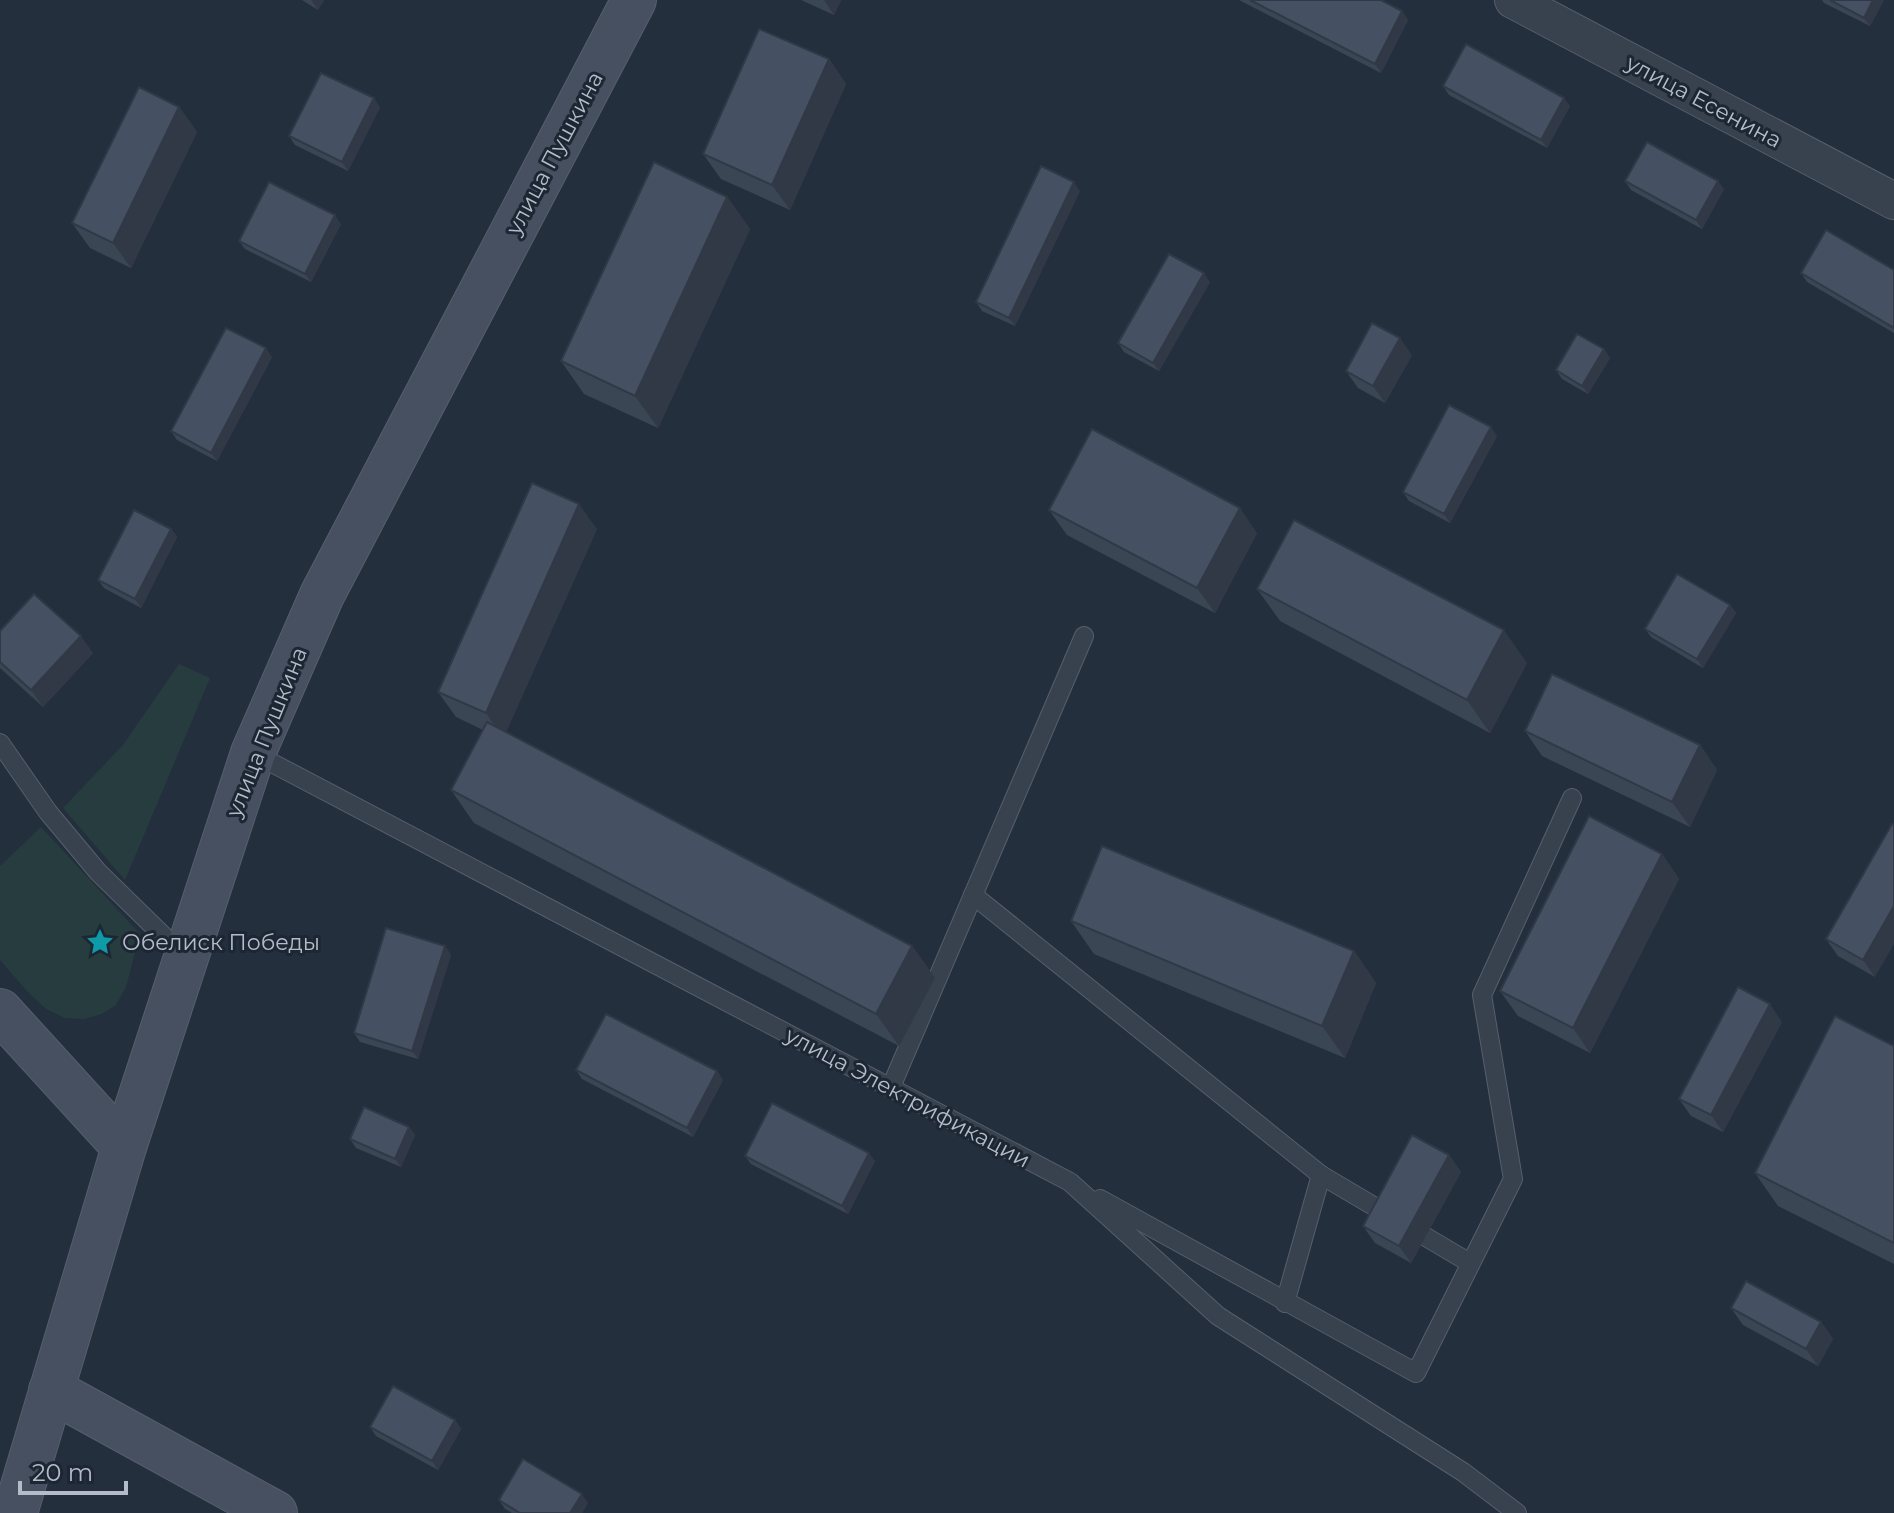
<svg xmlns="http://www.w3.org/2000/svg" width="1894" height="1513" viewBox="0 0 1894 1513" font-family="Montserrat,sans-serif">
<style>
.green{fill:#263c3f}
.lines{fill:none;stroke-linecap:round;stroke-linejoin:round}
.lane-casing{stroke:#565f6c;stroke-width:20}
.street-casing{stroke:#565f6c;stroke-width:38}
.secondary-casing{stroke:#565f6c;stroke-width:46}
.lane{stroke:#38414e;stroke-width:18}
.street{stroke:#38414e;stroke-width:36}
.secondary{stroke:#465061;stroke-width:44}
.wall{fill:#3b4654}
.shaded-wall{fill:#303945}
.building{fill:#455162;stroke:#303945;stroke-width:2}
.labels{text-anchor:middle;stroke-width:6;stroke-linejoin:round;paint-order:stroke}
.street-label{font-size:22px;fill:#b4bcc9;stroke:#1d2633}
.poi-label{font-size:22px;fill:#b4bcc9;stroke:#1d2633;text-anchor:start}
</style>
<rect width="100%" height="100%" fill="#242f3e"/>
<g class="green">
<path d="M 179,664 L 210,678 L 125,880 L 63,808 L 123,745 Z"/>
<path d="M 41,827 L 140,934 L 126,987 L 116,1005 L 102,1014 L 84,1019 L 65,1018 L 46,1009 L 27,991 L 0,960 L 0,866 Z"/>
</g>
<g class="lines">
<g class="lane-casing">
<g id="lane">
<path d="M 0,743 L 48,812 L 98,872 L 184,956"/>
<path d="M 253,753 L 1070,1182 L 1218,1316 L 1463,1472 L 1517,1513"/>
<path d="M 973,895 L 1321,1175 L 1470,1263"/>
<path d="M 891,1087 L 1084,636"/>
<path d="M 1100,1199 L 1416,1373 L 1513,1179 L 1482,995 L 1572,798"/>
<path d="M 1285,1303 L 1321,1175"/>
</g>
</g>
<g class="street-casing">
<path id="street" d="M 1513,0 L 1894,201"/>
</g>
<g class="secondary-casing">
<g id="secondary">
<path d="M 0,1011 L 124,1147"/>
<path d="M 51,1390 L 275,1513"/>
<path d="M 15,1513 L 124,1147 L 253,753 L 322,595 L 634,0"/>
</g>
</g>
<use href="#lane" class="lane"/>
<use href="#street" class="street"/>
<use href="#secondary" class="secondary"/>
</g>
<g class="wall">
<path d="M 302,0 L 324,0 L 318,10 Z"/>
<path d="M 801,0 L 841,0 L 834,15 Z"/>
<path d="M 1239,0 L 1381,0 L 1402,11 L 1408,20 L 1381,73 Z"/>
<path d="M 1822,0 L 1884,0 L 1870,26 L 1824,3 Z"/>
<path d="M 829,59 L 846,84 L 790,210 L 721,179 L 703,154 Z"/>
<path d="M 1443,86 L 1570,106 L 1547,148 L 1449,95 Z"/>
<path d="M 179,107 L 197,132 L 131,268 L 90,248 L 72,223 Z"/>
<path d="M 380,107 L 348,171 L 295,145 L 289,136 Z"/>
<path d="M 1625,181 L 1724,189 L 1702,229 L 1631,190 Z"/>
<path d="M 1080,191 L 1015,326 L 982,311 L 976,302 Z"/>
<path d="M 727,197 L 750,229 L 658,428 L 584,394 L 561,361 Z"/>
<path d="M 341,224 L 311,282 L 245,249 L 239,241 Z"/>
<path d="M 1894,270 L 1894,333 L 1807,282 L 1801,273 Z"/>
<path d="M 1210,282 L 1159,371 L 1124,352 L 1118,343 Z"/>
<path d="M 1604,349 L 1610,358 L 1588,394 L 1562,379 L 1556,370 Z"/>
<path d="M 1412,355 L 1385,403 L 1358,388 L 1346,371 Z"/>
<path d="M 272,357 L 217,461 L 177,440 L 171,431 Z"/>
<path d="M 1497,436 L 1450,523 L 1409,501 L 1403,492 Z"/>
<path d="M 1049,510 L 1257,533 L 1215,613 L 1067,535 Z"/>
<path d="M 171,529 L 177,537 L 141,608 L 104,588 L 98,580 Z"/>
<path d="M 597,529 L 506,732 L 912,946 L 935,978 L 899,1046 L 474,823 L 451,790 L 483,730 L 456,717 L 438,692 Z"/>
<path d="M 1257,589 L 1527,663 L 1490,733 L 1280,621 Z"/>
<path d="M 1730,605 L 1736,613 L 1703,668 L 1651,637 L 1645,629 Z"/>
<path d="M 0,631 L 93,653 L 43,707 L 0,668 Z"/>
<path d="M 1525,731 L 1700,745 L 1717,770 L 1690,827 L 1542,756 Z"/>
<path d="M 1892,824 L 1875,977 L 1838,956 L 1826,939 Z"/>
<path d="M 1662,854 L 1679,879 L 1590,1053 L 1518,1016 L 1500,991 Z"/>
<path d="M 1071,921 L 1354,951 L 1376,983 L 1345,1058 L 1094,954 Z"/>
<path d="M 445,946 L 451,955 L 418,1059 L 360,1042 L 354,1033 Z"/>
<path d="M 1782,1022 L 1723,1132 L 1691,1116 L 1679,1099 Z"/>
<path d="M 1894,1046 L 1894,1264 L 1778,1206 L 1755,1173 Z"/>
<path d="M 576,1070 L 717,1071 L 723,1080 L 693,1137 L 582,1079 Z"/>
<path d="M 409,1127 L 415,1135 L 401,1167 L 356,1148 L 350,1139 Z"/>
<path d="M 1449,1155 L 1461,1172 L 1411,1263 L 1375,1243 L 1363,1226 Z"/>
<path d="M 745,1156 L 875,1161 L 848,1214 L 751,1164 Z"/>
<path d="M 1731,1308 L 1821,1322 L 1833,1339 L 1818,1366 L 1743,1325 Z"/>
<path d="M 455,1420 L 461,1429 L 438,1470 L 376,1436 L 370,1427 Z"/>
<path d="M 499,1500 L 588,1503 L 582,1513 L 512,1513 L 505,1509 Z"/>
</g>
<g class="shaded-wall">
<path d="M 311,0 L 324,0 L 318,10 Z"/>
<path d="M 824,0 L 841,0 L 834,15 Z"/>
<path d="M 1873,0 L 1884,0 L 1870,26 L 1864,18 Z"/>
<path d="M 1402,11 L 1408,20 L 1381,73 L 1375,64 Z"/>
<path d="M 829,59 L 846,84 L 790,210 L 772,185 Z"/>
<path d="M 374,98 L 380,107 L 348,171 L 342,162 Z"/>
<path d="M 1564,98 L 1570,106 L 1547,148 L 1541,140 Z"/>
<path d="M 179,107 L 197,132 L 131,268 L 113,243 Z"/>
<path d="M 1718,181 L 1724,189 L 1702,229 L 1696,220 Z"/>
<path d="M 1074,182 L 1080,191 L 1015,326 L 1009,318 Z"/>
<path d="M 727,197 L 750,229 L 658,428 L 635,396 Z"/>
<path d="M 335,215 L 341,224 L 311,282 L 305,274 Z"/>
<path d="M 1204,273 L 1210,282 L 1159,371 L 1153,363 Z"/>
<path d="M 1400,338 L 1412,355 L 1385,403 L 1373,386 Z"/>
<path d="M 266,348 L 272,357 L 217,461 L 211,453 Z"/>
<path d="M 1604,349 L 1610,358 L 1588,394 L 1582,386 Z"/>
<path d="M 1491,427 L 1497,436 L 1450,523 L 1444,514 Z"/>
<path d="M 579,504 L 597,529 L 503,738 L 486,713 Z"/>
<path d="M 1240,508 L 1257,533 L 1215,613 L 1197,588 Z"/>
<path d="M 171,529 L 177,537 L 141,608 L 135,599 Z"/>
<path d="M 1730,605 L 1736,613 L 1703,668 L 1697,659 Z"/>
<path d="M 1504,630 L 1527,663 L 1490,733 L 1467,700 Z"/>
<path d="M 81,636 L 93,653 L 43,707 L 31,690 Z"/>
<path d="M 1700,745 L 1717,770 L 1690,827 L 1672,802 Z"/>
<path d="M 1662,854 L 1679,879 L 1590,1053 L 1573,1028 Z"/>
<path d="M 1894,906 L 1894,944 L 1875,977 L 1863,960 Z"/>
<path d="M 445,946 L 451,955 L 418,1059 L 412,1051 Z"/>
<path d="M 912,946 L 935,978 L 899,1046 L 876,1014 Z"/>
<path d="M 1354,951 L 1376,983 L 1345,1058 L 1322,1026 Z"/>
<path d="M 1770,1004 L 1782,1022 L 1723,1132 L 1711,1115 Z"/>
<path d="M 717,1071 L 723,1080 L 693,1137 L 687,1128 Z"/>
<path d="M 409,1127 L 415,1135 L 401,1167 L 395,1159 Z"/>
<path d="M 869,1153 L 875,1161 L 848,1214 L 842,1206 Z"/>
<path d="M 1449,1155 L 1461,1172 L 1411,1263 L 1399,1246 Z"/>
<path d="M 1821,1322 L 1833,1339 L 1818,1366 L 1806,1349 Z"/>
<path d="M 455,1420 L 461,1429 L 438,1470 L 432,1461 Z"/>
<path d="M 582,1494 L 588,1503 L 582,1513 L 570,1513 Z"/>
</g>
<g class="building">
<path d="M 1250,0 L 1381,0 L 1402,11 L 1375,64 Z"/>
<path d="M 1830,0 L 1873,0 L 1864,18 Z"/>
<path d="M 759,29 L 829,59 L 772,185 L 703,154 Z"/>
<path d="M 1466,44 L 1564,98 L 1541,140 L 1443,86 Z"/>
<path d="M 321,73 L 374,98 L 342,162 L 289,136 Z"/>
<path d="M 139,87 L 179,107 L 113,243 L 72,223 Z"/>
<path d="M 1647,142 L 1718,181 L 1696,220 L 1625,181 Z"/>
<path d="M 654,162 L 727,197 L 635,396 L 561,361 Z"/>
<path d="M 1041,166 L 1074,182 L 1009,318 L 976,302 Z"/>
<path d="M 269,182 L 335,215 L 305,274 L 239,241 Z"/>
<path d="M 1826,230 L 1894,270 L 1894,328 L 1801,273 Z"/>
<path d="M 1169,254 L 1204,273 L 1153,363 L 1118,343 Z"/>
<path d="M 1372,323 L 1400,338 L 1373,386 L 1346,371 Z"/>
<path d="M 226,328 L 266,348 L 211,453 L 171,431 Z"/>
<path d="M 1577,334 L 1604,349 L 1582,386 L 1556,370 Z"/>
<path d="M 1449,405 L 1491,427 L 1444,514 L 1403,492 Z"/>
<path d="M 1092,429 L 1240,508 L 1197,588 L 1049,510 Z"/>
<path d="M 532,483 L 579,504 L 486,713 L 438,692 Z"/>
<path d="M 134,510 L 171,529 L 135,599 L 98,580 Z"/>
<path d="M 1294,520 L 1504,630 L 1467,700 L 1257,589 Z"/>
<path d="M 1677,574 L 1730,605 L 1697,659 L 1645,629 Z"/>
<path d="M 34,594 L 81,636 L 31,690 L 0,662 L 0,631 Z"/>
<path d="M 1552,674 L 1700,745 L 1672,802 L 1525,731 Z"/>
<path d="M 487,722 L 912,946 L 876,1014 L 451,790 Z"/>
<path d="M 1589,816 L 1662,854 L 1573,1028 L 1500,991 Z"/>
<path d="M 1892,824 L 1894,825 L 1894,906 L 1863,960 L 1826,939 Z"/>
<path d="M 1102,846 L 1354,951 L 1322,1026 L 1071,921 Z"/>
<path d="M 386,928 L 445,946 L 412,1051 L 354,1033 Z"/>
<path d="M 1738,987 L 1770,1004 L 1711,1115 L 1679,1099 Z"/>
<path d="M 606,1014 L 717,1071 L 687,1128 L 576,1070 Z"/>
<path d="M 1835,1016 L 1894,1046 L 1894,1243 L 1755,1173 Z"/>
<path d="M 772,1103 L 869,1153 L 842,1206 L 745,1156 Z"/>
<path d="M 364,1107 L 409,1127 L 395,1159 L 350,1139 Z"/>
<path d="M 1412,1135 L 1449,1155 L 1399,1246 L 1363,1226 Z"/>
<path d="M 1746,1281 L 1821,1322 L 1806,1349 L 1731,1308 Z"/>
<path d="M 393,1386 L 455,1420 L 432,1461 L 370,1427 Z"/>
<path d="M 523,1459 L 582,1494 L 570,1513 L 520,1513 L 499,1500 Z"/>
</g>
<defs>
<g id="sight-bare" transform="scale(2.16)"><path d="M0-6L1.8-2.2L6-1.7L2.9 1.2L3.7 5.4L0 3.3L-3.7 5.4L-2.9 1.2L-6-1.7L-1.8-2.2Z" fill="#0f9aa8" stroke="#1d2633" stroke-width="2.5" paint-order="stroke"/></g>
</defs>
<g fill-rule="evenodd">
<use href="#sight-bare" x="100" y="942"/>
</g>
<g class="labels">
<g class="street-label">
<text transform="translate(1704 101) rotate(28)" y="8">улица Есенина</text>
<text transform="translate(554 153) rotate(-62)" y="8">улица Пушкина</text>
<text transform="translate(266 732) rotate(-68)" y="8">улица Пушкина</text>
<text transform="translate(908 1097) rotate(28)" y="8">улица Электрификации</text>
</g>
<g class="poi-label">
<text x="122" y="950">Обелиск Победы</text>
</g>
</g>
<path d="M20 1481v12h106v-12" fill="none" stroke="#b4bcc9" stroke-width="4"/>
<text x="32" y="1481" font-size="24" fill="#b4bcc9" stroke="#1d2633" stroke-width="6" paint-order="stroke">20 m</text>
</svg>
